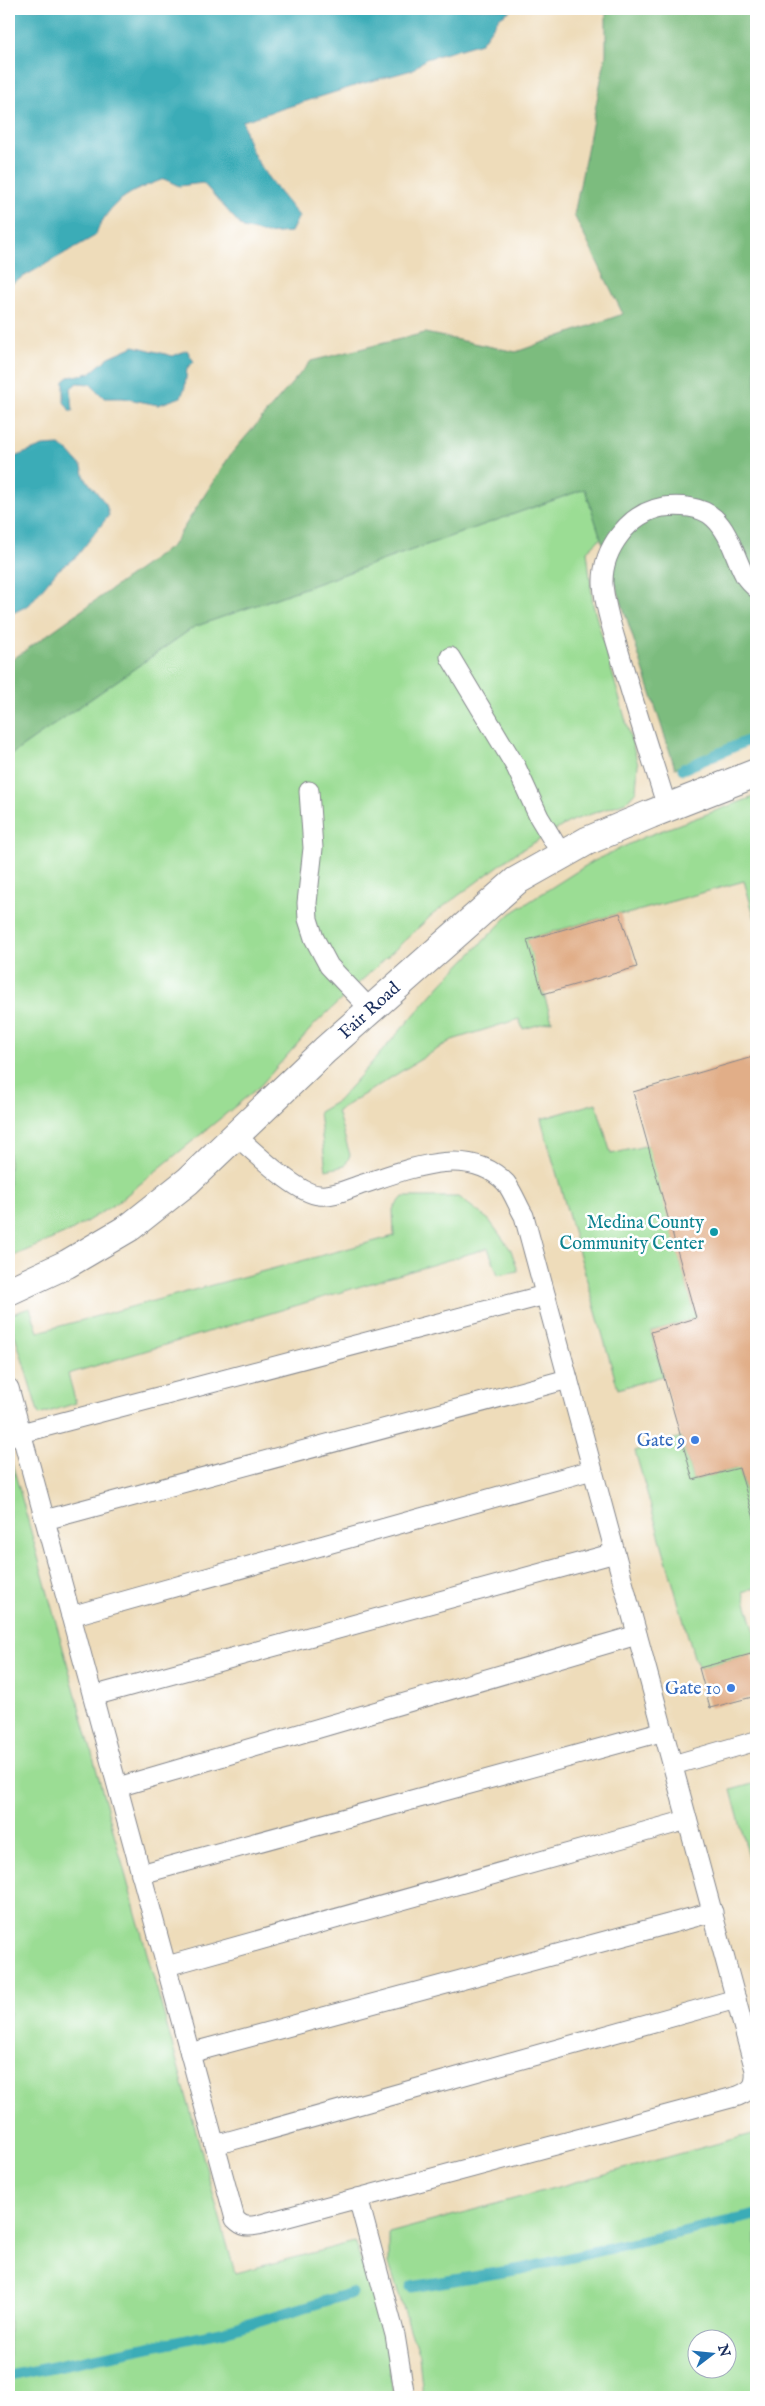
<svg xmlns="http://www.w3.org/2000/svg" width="765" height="2406" viewBox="0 0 765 2406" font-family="'IM FELL English',serif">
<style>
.green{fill:#9bdd94;stroke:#5b8679;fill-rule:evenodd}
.forest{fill:#7cbc7e;stroke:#4c766e}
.water{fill:#3bacb7;stroke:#2b6e8a}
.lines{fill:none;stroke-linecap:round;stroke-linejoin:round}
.stream{stroke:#3bacb7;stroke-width:11}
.building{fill:#e1ae88}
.service-casing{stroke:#84868c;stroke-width:21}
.minor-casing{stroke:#84868c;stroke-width:30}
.service{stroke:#fff;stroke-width:19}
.minor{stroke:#fff;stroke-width:28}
.culture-dot{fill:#0f9aa8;stroke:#fff;stroke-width:2}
.shop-dot{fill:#3f7fe0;stroke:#fff;stroke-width:2}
.labels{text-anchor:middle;stroke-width:5;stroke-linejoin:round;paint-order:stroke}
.street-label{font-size:18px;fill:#1b2f5e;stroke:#fff}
.culture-label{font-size:18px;fill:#0d838f;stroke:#fff;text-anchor:end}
.shop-label{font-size:18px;fill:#366cbe;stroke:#fff;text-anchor:end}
</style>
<rect width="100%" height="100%" fill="#fff"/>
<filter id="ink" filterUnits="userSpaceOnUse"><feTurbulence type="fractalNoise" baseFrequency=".02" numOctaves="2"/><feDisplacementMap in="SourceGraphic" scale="10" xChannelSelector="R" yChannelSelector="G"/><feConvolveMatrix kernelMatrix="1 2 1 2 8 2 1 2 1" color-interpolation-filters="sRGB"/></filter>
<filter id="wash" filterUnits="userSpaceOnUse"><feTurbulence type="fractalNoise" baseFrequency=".0096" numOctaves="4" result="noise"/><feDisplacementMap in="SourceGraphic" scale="20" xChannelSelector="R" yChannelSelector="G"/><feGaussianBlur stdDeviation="1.12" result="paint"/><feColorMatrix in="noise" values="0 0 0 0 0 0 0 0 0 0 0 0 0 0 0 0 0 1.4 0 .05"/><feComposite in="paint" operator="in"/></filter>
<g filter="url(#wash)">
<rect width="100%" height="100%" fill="#eedcba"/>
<g class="green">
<path d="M 585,489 L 601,538 L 587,551 L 593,605 L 638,764 L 636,791 L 626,802 L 571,821 L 516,853 L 432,915 L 315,1024 L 260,1086 L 118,1202 L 73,1230 L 9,1258 L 9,756 L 194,627 Z"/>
<path d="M 756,796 L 756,838 L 753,839 L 756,850 L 756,922 L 744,881 L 627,914 L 620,913 L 527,939 L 552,1021 L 523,1029 L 519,1019 L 452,1040 L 337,1111 L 350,1155 L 345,1166 L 326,1170 L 319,1112 L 338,1101 L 443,982 L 510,914 L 590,863 L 644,837 Z"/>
<path d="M 596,1103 L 611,1154 L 649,1145 L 696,1318 L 651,1332 L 663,1376 L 618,1389 L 541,1119 Z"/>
<path d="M 403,1197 L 459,1197 L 489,1220 L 511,1250 L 518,1271 L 498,1275 L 488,1248 L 68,1374 L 76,1403 L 39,1415 L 9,1315 L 30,1308 L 38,1332 L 394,1236 L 393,1209 Z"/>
<path d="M 681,1437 L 693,1480 L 739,1468 L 756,1526 L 756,1587 L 743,1592 L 756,1636 L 756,1653 L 699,1668 L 694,1657 L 635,1451 Z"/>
<path d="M 11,1459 L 235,2273 L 354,2242 L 380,2311 L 389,2361 L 393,2397 L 9,2397 L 9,1460 Z"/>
<path d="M 756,1783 L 756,1884 L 731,1790 Z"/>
<path d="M 756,2133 L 756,2397 L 423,2397 L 419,2356 L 389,2264 L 389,2233 ZM 728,2338 L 728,2368 L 698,2368 L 698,2338 Z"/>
</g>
<path class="forest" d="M 606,9 L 756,9 L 756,741 L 675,768 L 585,489 L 194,627 L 9,756 L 9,662 L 172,546 L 231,454 L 311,361 L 425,333 L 516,352 L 623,314 L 574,215 L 606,55 Z"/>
<g class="water">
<path d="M 9,9 L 513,9 L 500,17 L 481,43 L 426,59 L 412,70 L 361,84 L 243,121 C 248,158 276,188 299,216 L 291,232 L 267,234 L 243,228 L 203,183 L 179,186 L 164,179 C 129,192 110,200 95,236 L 9,285 Z"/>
<path d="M 134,346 L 173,356 L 187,350 L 194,362 L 187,368 L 185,387 L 181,397 L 158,405 L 123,398 L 104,398 L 90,384 L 77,383 L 71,388 L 73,411 L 70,411 L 64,402 L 64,381 L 69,377 L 90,373 L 109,357 Z"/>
<path d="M 59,445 L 67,450 L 82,467 L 85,478 L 106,504 L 109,515 L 77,556 L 57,571 L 29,605 L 9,615 L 9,459 L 43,446 Z"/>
</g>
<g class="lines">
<g class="stream">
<path d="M 683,769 L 756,737"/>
<path d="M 411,2287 L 521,2269 L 756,2215"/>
<path d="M 9,2376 L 225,2331 L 352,2293"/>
</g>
</g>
<g id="blocks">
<g class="building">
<path d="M 620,913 L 637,967 L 543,994 L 527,940 Z"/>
<path d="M 756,1056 L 756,1525 L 739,1468 L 693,1480 L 651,1332 L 696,1318 L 633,1092 Z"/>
<path d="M 751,1654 L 756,1672 L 756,1696 L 710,1708 L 699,1668 Z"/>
</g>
</g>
</g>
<g filter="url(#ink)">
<use href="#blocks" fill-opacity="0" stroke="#84868c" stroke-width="1"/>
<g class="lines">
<g class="service-casing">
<g id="service">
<path d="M 450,657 L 516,767 L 539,817 L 562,855"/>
<path d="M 309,791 L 313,848 L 307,903 L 308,919 L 314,938 L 329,966 L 370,1009"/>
<path d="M 667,807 C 652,759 636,711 622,662 C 615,637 605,610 603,584 C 602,549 629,513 663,507 C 679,505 701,506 714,518 C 730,533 734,555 744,574 C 746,580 752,584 756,588"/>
<path d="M 9,1388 L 235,2219 C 243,2227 247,2227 258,2225 L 738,2096 C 752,2090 756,2086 755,2070 L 524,1216 C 518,1206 513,1192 506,1183 C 468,1143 406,1170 363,1184 C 350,1188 333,1197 319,1195 C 297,1194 254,1151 236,1136"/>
<path d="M 10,1436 L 545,1295"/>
<path d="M 45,1520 L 568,1379"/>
<path d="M 71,1616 L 592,1470"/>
<path d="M 93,1696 L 615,1553"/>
<path d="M 673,1765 L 756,1741"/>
<path d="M 118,1787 L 637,1635"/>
<path d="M 141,1874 L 664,1731"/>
<path d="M 167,1966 L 687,1820"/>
<path d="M 190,2053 L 713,1912"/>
<path d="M 215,2145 L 736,1999"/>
<path d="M 358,2198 L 395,2335 L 405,2397"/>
</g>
</g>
<g class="minor-casing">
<path id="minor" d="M 9,1291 L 67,1264 L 130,1227 L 188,1181 L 325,1050 L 516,881 L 587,841 L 651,814 L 756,773"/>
</g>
<use href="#service" class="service"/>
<use href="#minor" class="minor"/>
</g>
</g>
<circle class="culture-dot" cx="714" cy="1232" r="5"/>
<g class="shop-dot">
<circle cx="695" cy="1440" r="5"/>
<circle cx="731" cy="1688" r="5"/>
</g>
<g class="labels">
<g class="street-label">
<text transform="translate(369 1010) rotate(-42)" y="6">Fair Road</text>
</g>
<g class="culture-label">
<text x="704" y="1228">Medina County<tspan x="704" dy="21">Community Center</tspan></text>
</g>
<g class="shop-label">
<text x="685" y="1446">Gate 9</text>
<text x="721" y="1694">Gate 10</text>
</g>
</g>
<rect width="765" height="2406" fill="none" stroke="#fff" stroke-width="30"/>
<g transform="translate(712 2354) rotate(74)"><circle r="24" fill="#ffffff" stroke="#a4acbf"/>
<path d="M0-4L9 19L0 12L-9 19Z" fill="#1f6fb2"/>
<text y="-8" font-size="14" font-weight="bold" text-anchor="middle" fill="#1b2f5e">N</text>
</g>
</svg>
